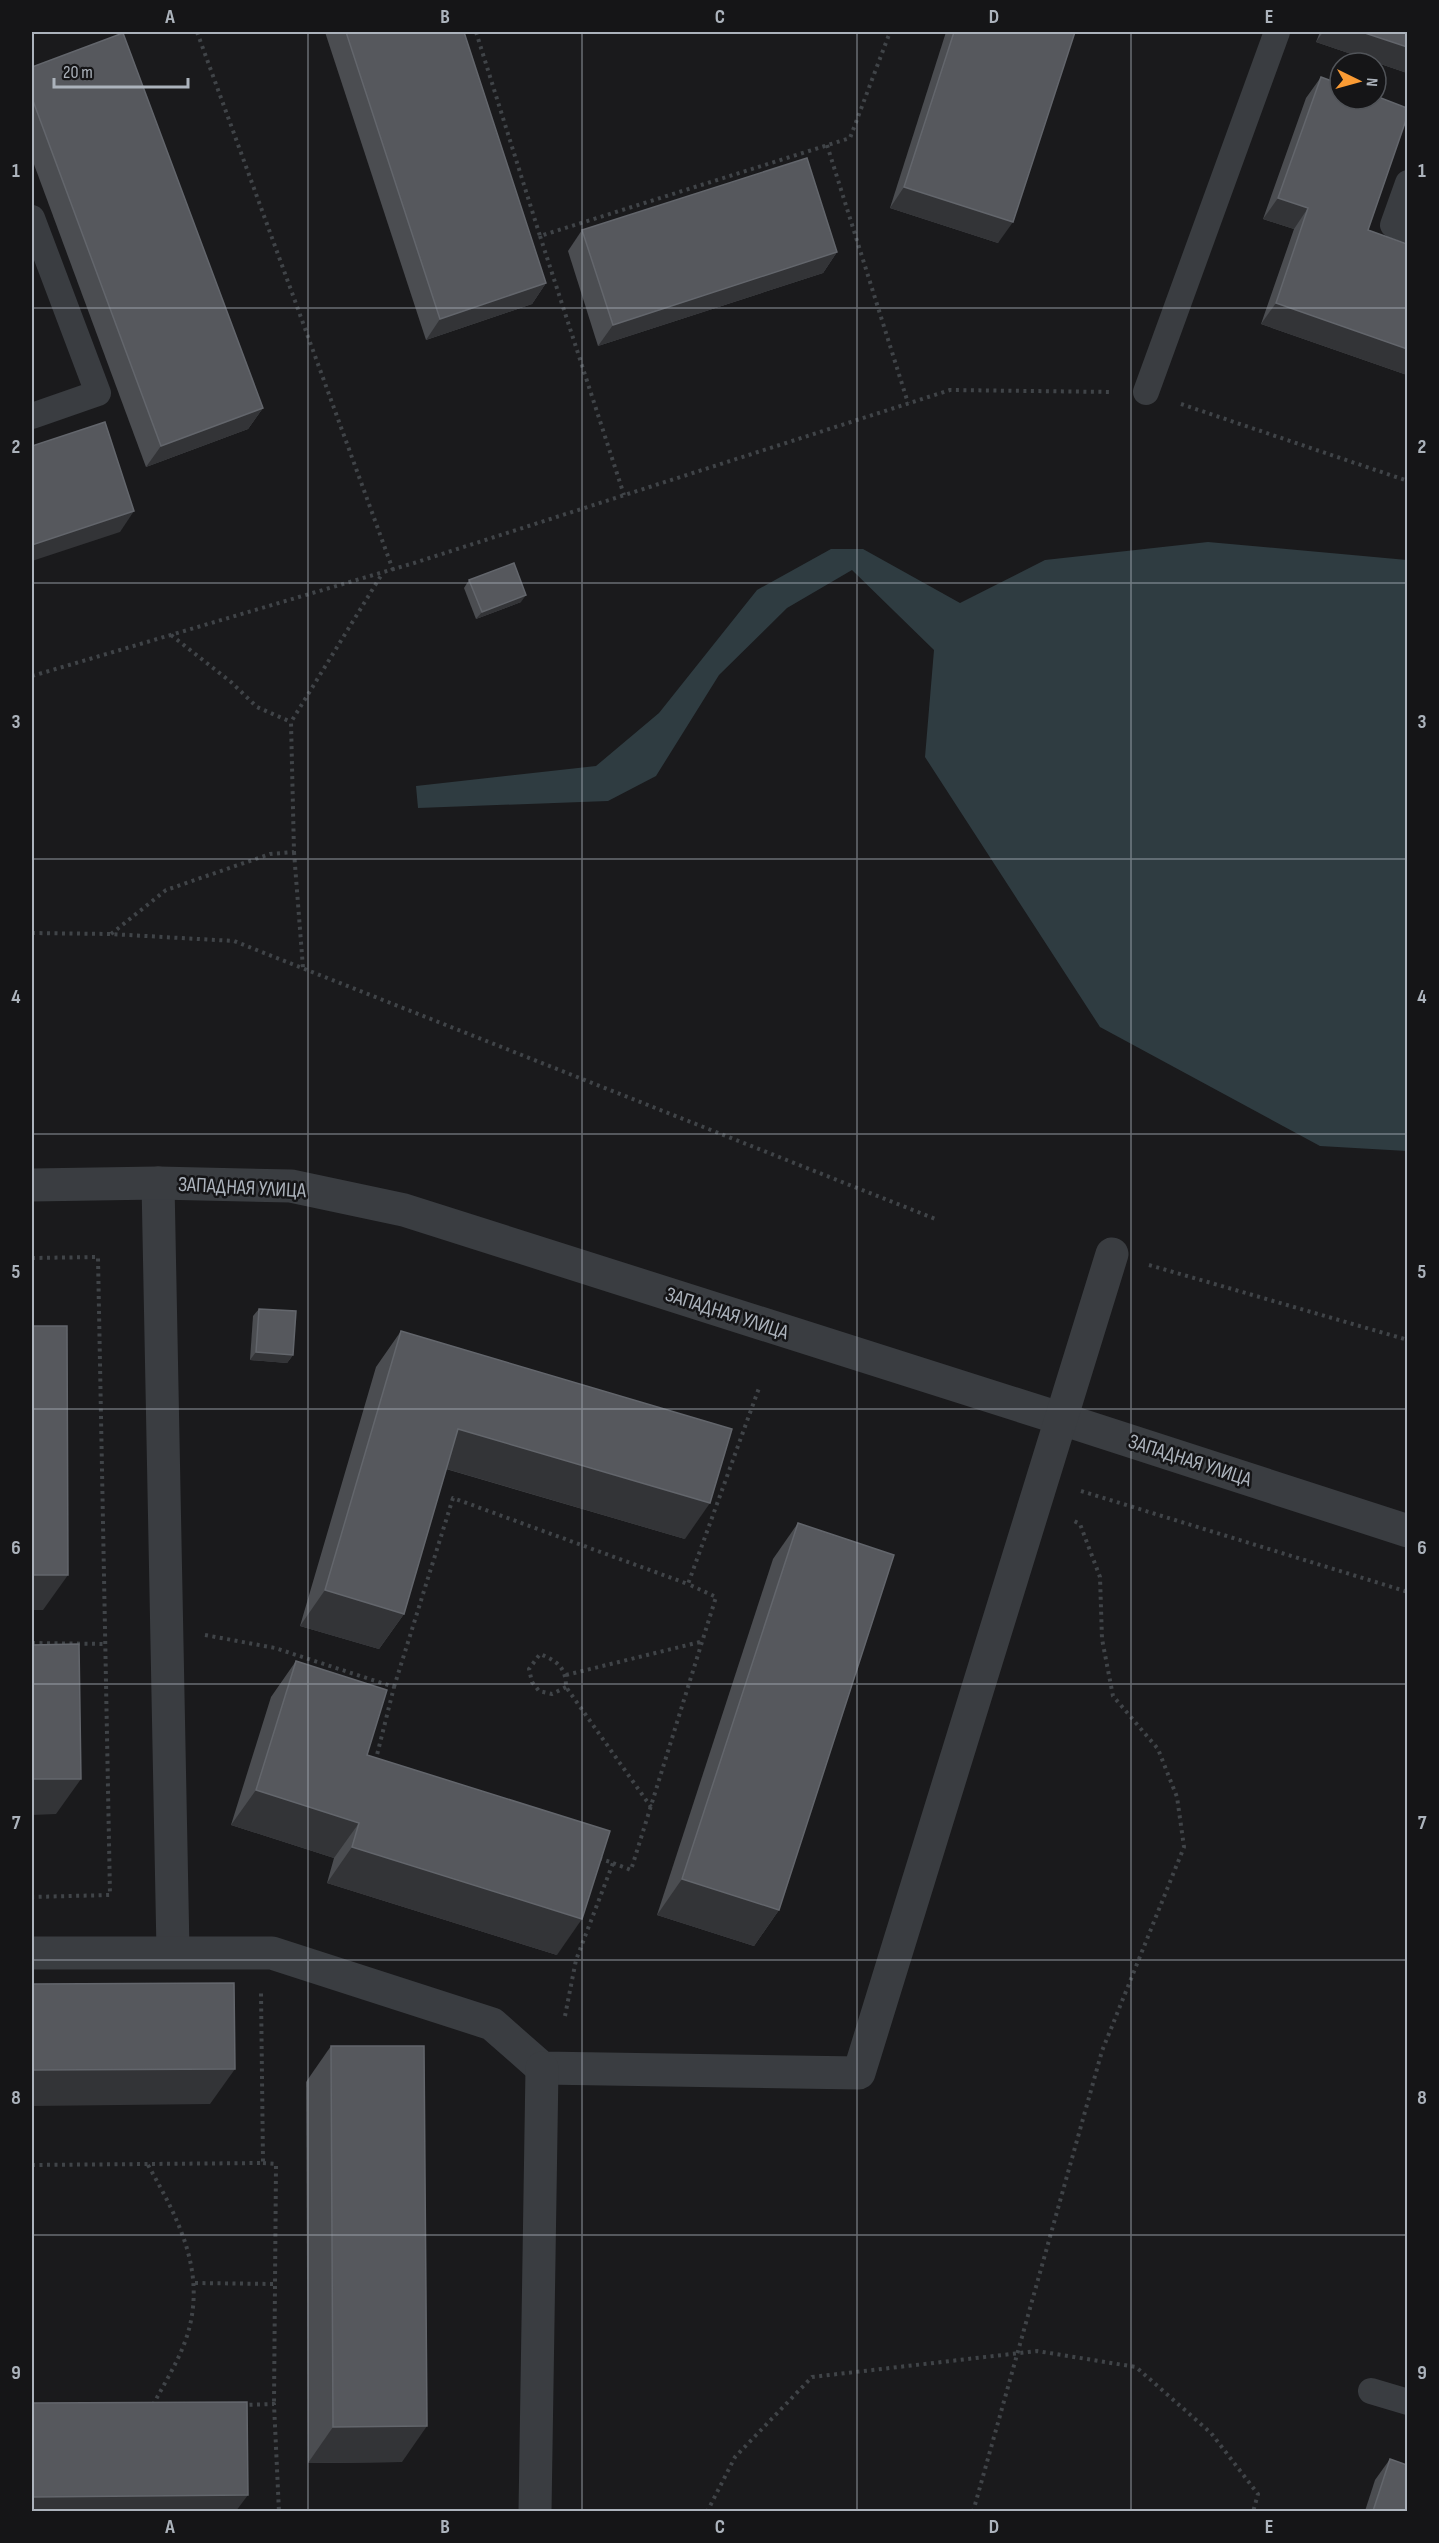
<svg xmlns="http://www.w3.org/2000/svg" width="1439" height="2543" viewBox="0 0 1439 2543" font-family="'Sofia Sans Condensed',sans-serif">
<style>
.water{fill:#2f3c41}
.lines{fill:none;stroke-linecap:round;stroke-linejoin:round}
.path{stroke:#404448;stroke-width:4;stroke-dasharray:3 4.5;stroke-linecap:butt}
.service{stroke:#3a3d41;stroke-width:26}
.minor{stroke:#3a3d41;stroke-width:33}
.wall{fill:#4b4d51}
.shaded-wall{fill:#333437}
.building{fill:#56585d;stroke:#63666c;stroke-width:1.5}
.grid{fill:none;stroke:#acb3bc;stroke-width:1.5;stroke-opacity:0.55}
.labels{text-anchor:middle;stroke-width:5;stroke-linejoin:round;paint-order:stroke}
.street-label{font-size:21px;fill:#acb3bc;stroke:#151517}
.neatline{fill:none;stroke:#acb3bc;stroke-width:2}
.grid-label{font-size:20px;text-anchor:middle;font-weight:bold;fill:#acb3bc}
</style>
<rect width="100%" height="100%" fill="#1a1a1c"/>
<path class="water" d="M 1208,542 L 1407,560 L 1407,1151 L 1320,1146 L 1100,1027 L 925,757 L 934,650 L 852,570 L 787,608 L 719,675 L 656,776 L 608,801 L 418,808 L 416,786 L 596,766 L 659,713 L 757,590 L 831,549 L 863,549 L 960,603 L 1045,560 Z"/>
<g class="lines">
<g class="path">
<path d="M 197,32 L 393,570"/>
<path d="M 476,32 L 540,236 L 850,138 L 890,32"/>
<path d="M 827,145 L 908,403"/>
<path d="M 540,236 L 624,495"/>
<path d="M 1181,404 L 1408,481"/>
<path d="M 171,635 L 231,682 L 257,707 L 291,722"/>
<path d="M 32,676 L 414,563 L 950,390 L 1112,392"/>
<path d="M 294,852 L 303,968"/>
<path d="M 32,933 L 110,934 L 234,941 L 938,1220"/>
<path d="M 111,934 L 166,890 L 270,854 L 294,852 L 291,722 L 382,574"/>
<path d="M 32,1258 L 98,1257 L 110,1895 L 32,1897"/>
<path d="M 1149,1265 L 1408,1340"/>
<path d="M 1081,1491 L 1408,1592"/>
<path d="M 205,1635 L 275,1648 L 394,1687 L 375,1763"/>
<path d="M 32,1643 L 105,1644"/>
<path d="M 566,1675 L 704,1641"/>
<path d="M 394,1687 L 453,1498 L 688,1584"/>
<path d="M 566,1687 L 552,1694 L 539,1691 L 532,1682 L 529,1669 L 540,1654 C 557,1661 566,1667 566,1687 L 651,1807"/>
<path d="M 613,1863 L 631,1870 L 716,1597 L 688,1584 L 759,1388"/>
<path d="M 565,2016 L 576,1960 L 613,1863 L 598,1858"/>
<path d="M 263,2163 L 276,2164 L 274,2404"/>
<path d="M 32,2165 L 263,2163 L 261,1992"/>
<path d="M 148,2165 C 179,2220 208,2274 186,2339 C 178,2362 164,2384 153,2405"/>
<path d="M 195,2283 L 275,2284"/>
<path d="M 242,2405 L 274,2404 L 279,2512"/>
<path d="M 707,2512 L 735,2457 L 812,2377 L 1037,2351 L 1136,2367 L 1211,2433 L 1258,2494 L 1253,2512"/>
<path d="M 973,2512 L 1102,2051 L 1184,1847 L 1177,1797 L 1158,1749 L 1113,1696 L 1102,1639 L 1100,1577 L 1080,1524 L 1072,1520"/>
</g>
<g class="service">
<path d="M 1408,183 L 1393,225 L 1408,230"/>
<path d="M 32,218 L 98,393 L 32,416"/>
<path d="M 1146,392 L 1277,32"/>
<path d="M 1371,2391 L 1408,2402"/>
</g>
<g class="minor">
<path d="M 158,1183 L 173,1951"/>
<path d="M 32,1185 L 158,1183 L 291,1186 L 404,1210 L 1059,1418 L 1408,1531"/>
<path d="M 32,1953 L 272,1953 L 492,2024 L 542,2068 L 859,2073 L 1112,1254"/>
<path d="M 535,2512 L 542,2068"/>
</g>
</g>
<g class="wall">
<path d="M 325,32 L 464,32 L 546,283 L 532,304 L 426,340 Z"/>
<path d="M 946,32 L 1075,32 L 998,243 L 890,208 Z"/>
<path d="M 1320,32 L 1407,32 L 1407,73 L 1316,42 Z"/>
<path d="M 32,67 L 263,408 L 248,429 L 146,467 L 32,159 Z"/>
<path d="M 1321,77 L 1368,230 L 1407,244 L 1407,375 L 1261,324 L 1294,229 L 1263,219 L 1306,98 Z"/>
<path d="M 582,230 L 837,252 L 823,273 L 598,346 L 568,251 Z"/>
<path d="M 469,580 L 521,602 L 476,619 L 464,588 Z"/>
<path d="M 259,1309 L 293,1355 L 287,1363 L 250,1360 L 253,1316 Z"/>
<path d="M 401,1331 L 685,1539 L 446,1469 L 404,1614 L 379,1649 L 300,1626 L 376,1367 Z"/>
<path d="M 798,1523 L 779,1910 L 754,1946 L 657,1915 L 773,1559 Z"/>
<path d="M 296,1661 L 367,1755 L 557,1955 L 327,1883 L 334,1858 L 231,1825 L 271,1697 Z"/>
<path d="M 331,2046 L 402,2462 L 308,2463 L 306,2082 Z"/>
<path d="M 1390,2459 L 1407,2511 L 1365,2511 L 1375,2480 Z"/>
</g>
<g class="shaded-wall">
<path d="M 1323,32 L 1362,32 L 1407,47 L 1407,73 L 1316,42 Z"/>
<path d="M 904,187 L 1013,222 L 998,243 L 890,208 Z"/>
<path d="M 1278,198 L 1308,208 L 1294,229 L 1263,219 Z"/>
<path d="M 837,252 L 823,273 L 598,346 L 613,325 Z"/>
<path d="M 546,283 L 532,304 L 426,340 L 440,319 Z"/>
<path d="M 1276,303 L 1407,349 L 1407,375 L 1261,324 Z"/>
<path d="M 263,408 L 248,429 L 146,467 L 161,446 Z"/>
<path d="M 134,511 L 120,532 L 32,561 L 32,545 Z"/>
<path d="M 526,595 L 521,602 L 476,619 L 482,612 Z"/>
<path d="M 256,1352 L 293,1355 L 287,1363 L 250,1360 Z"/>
<path d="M 458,1429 L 710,1503 L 685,1539 L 433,1465 Z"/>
<path d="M 32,1575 L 68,1575 L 43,1610 L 32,1610 Z"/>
<path d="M 325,1590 L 404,1614 L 379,1649 L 300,1626 Z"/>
<path d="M 32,1779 L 81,1779 L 56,1814 L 32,1815 Z"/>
<path d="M 256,1790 L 359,1823 L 334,1858 L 231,1825 Z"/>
<path d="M 352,1847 L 582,1919 L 557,1955 L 327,1883 Z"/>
<path d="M 682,1879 L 779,1910 L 754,1946 L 657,1915 Z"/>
<path d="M 235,2069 L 210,2104 L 32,2106 L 32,2070 Z"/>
<path d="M 427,2426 L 402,2462 L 308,2463 L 333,2427 Z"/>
<path d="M 248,2495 L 236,2511 L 32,2511 L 32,2497 Z"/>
</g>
<g class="building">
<path d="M 346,32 L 464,32 L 546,283 L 440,319 Z"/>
<path d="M 954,32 L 1075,32 L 1013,222 L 904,187 Z"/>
<path d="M 1362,32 L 1407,32 L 1407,47 Z"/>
<path d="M 123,33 L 263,408 L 161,446 L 32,98 L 32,67 Z"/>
<path d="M 1321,77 L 1340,84 L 1340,99 L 1376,99 L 1376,96 L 1407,108 L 1407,117 L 1368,230 L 1407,244 L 1407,349 L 1276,303 L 1308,208 L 1278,198 Z"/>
<path d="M 807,158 L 837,252 L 613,325 L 582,230 Z"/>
<path d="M 105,422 L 134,511 L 32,545 L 32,446 Z"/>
<path d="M 514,563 L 526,595 L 482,612 L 469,580 Z"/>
<path d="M 259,1309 L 296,1311 L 293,1355 L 256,1352 Z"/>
<path d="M 32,1326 L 67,1326 L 68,1575 L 32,1575 Z"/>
<path d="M 401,1331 L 732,1429 L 710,1503 L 458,1429 L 404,1614 L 325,1590 Z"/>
<path d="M 798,1523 L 894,1555 L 779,1910 L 682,1879 Z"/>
<path d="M 79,1644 L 81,1779 L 32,1779 L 32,1645 Z"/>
<path d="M 296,1661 L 387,1690 L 367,1755 L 610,1831 L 582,1919 L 352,1847 L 359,1823 L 256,1790 Z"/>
<path d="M 234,1983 L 235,2069 L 32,2070 L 32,1984 Z"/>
<path d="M 331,2046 L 424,2046 L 427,2426 L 333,2427 Z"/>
<path d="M 247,2402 L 248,2495 L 32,2497 L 32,2403 Z"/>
<path d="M 1390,2459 L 1407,2465 L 1407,2511 L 1373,2511 Z"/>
</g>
<path class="grid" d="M 308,32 L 308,2512M 582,32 L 582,2512M 857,32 L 857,2512M 1131,32 L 1131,2512M 32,308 L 1408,308M 32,583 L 1408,583M 32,859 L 1408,859M 32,1134 L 1408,1134M 32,1409 L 1408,1409M 32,1684 L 1408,1684M 32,1960 L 1408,1960M 32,2235 L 1408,2235"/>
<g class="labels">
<g class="street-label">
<text transform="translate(242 1187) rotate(3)" y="7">ЗАПАДНАЯ УЛИЦА</text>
<text transform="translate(727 1313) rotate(18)" y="7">ЗАПАДНАЯ УЛИЦА</text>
<text transform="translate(1190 1460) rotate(18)" y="7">ЗАПАДНАЯ УЛИЦА</text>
</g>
</g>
<rect width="1439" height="2543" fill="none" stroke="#151517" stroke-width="66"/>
<g transform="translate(1358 81) rotate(95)"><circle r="28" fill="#151517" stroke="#515459" stroke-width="1.5"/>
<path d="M0-4.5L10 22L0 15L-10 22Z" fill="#fa9b34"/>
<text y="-9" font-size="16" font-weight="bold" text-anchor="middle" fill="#acb3bc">N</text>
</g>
<path d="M54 78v9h134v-9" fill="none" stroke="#acb3bc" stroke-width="3"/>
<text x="63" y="78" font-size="18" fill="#acb3bc" stroke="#151517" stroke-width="4.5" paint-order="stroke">20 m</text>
<rect x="33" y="33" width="1373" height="2477" class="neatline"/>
<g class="grid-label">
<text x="170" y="23">A</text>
<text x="445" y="23">B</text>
<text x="720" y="23">C</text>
<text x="994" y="23">D</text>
<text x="1269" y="23">E</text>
<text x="16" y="177">1</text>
<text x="1422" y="177">1</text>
<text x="16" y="453">2</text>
<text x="1422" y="453">2</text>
<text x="16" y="728">3</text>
<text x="1422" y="728">3</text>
<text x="16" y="1003">4</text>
<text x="1422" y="1003">4</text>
<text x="16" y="1278">5</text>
<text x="1422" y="1278">5</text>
<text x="16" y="1554">6</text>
<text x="1422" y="1554">6</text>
<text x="16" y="1829">7</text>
<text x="1422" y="1829">7</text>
<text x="16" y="2104">8</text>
<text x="1422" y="2104">8</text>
<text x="16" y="2379">9</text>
<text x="1422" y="2379">9</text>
<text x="170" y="2533">A</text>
<text x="445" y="2533">B</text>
<text x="720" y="2533">C</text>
<text x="994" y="2533">D</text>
<text x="1269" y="2533">E</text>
</g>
</svg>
